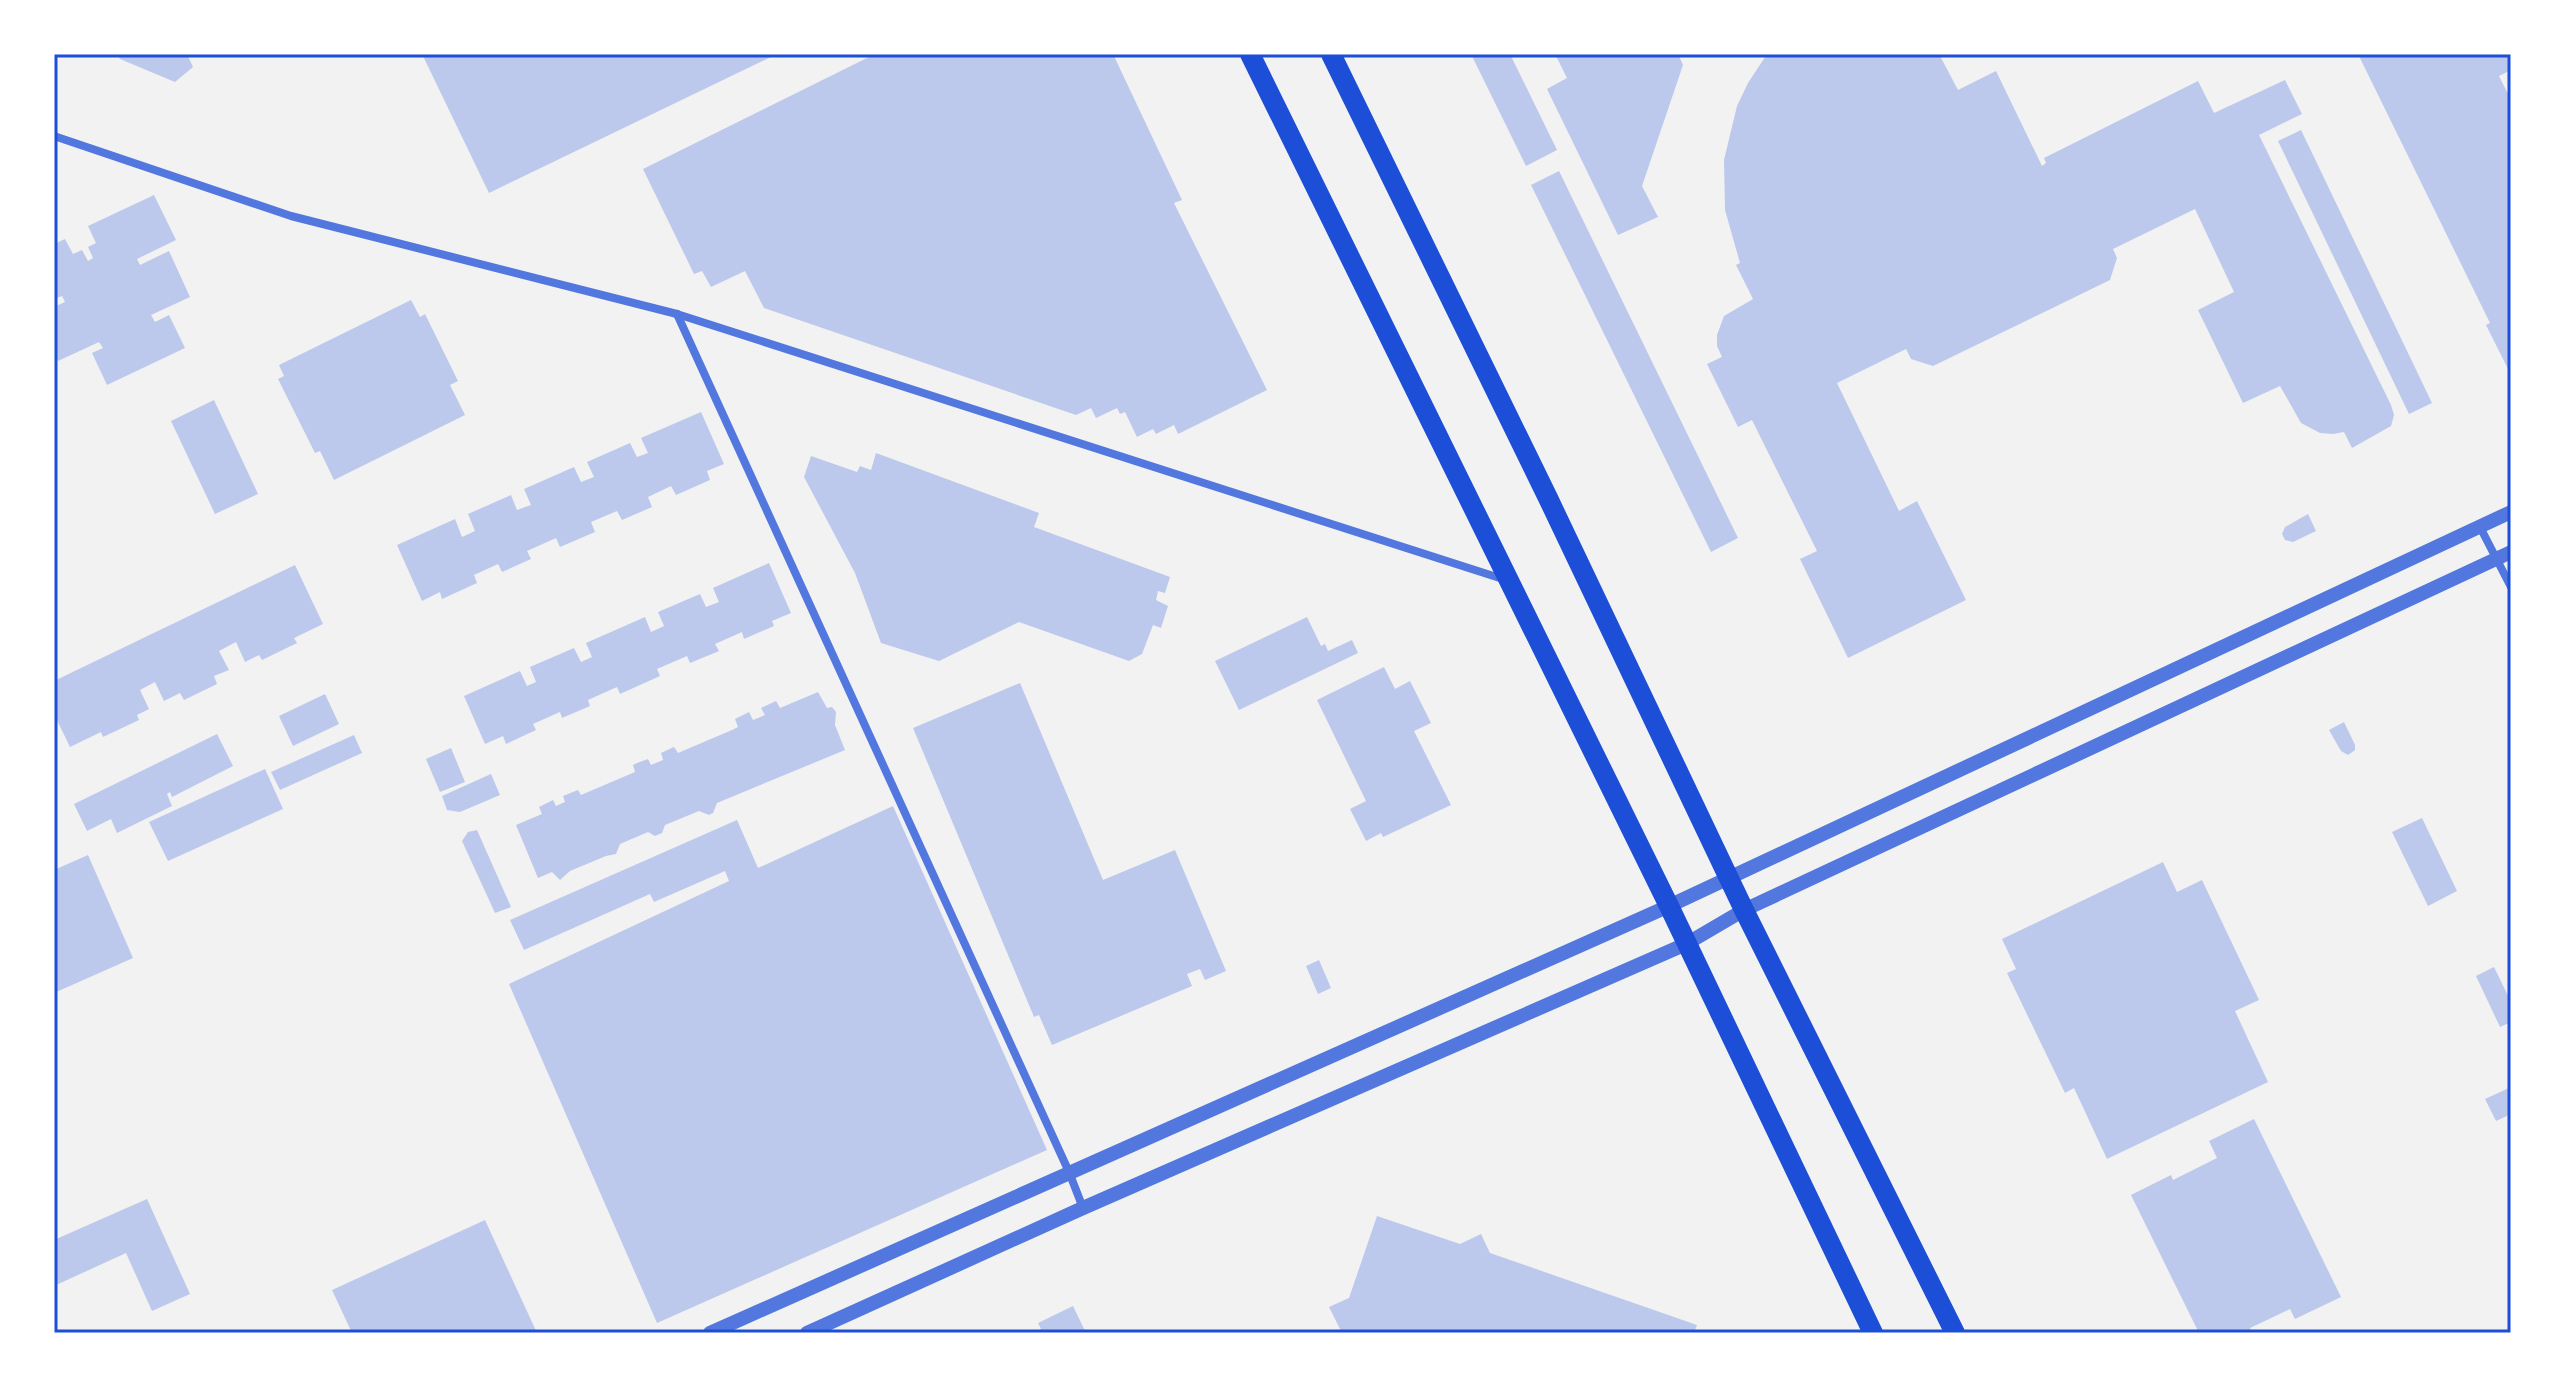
<svg xmlns="http://www.w3.org/2000/svg" width="2565" height="1387" viewBox="0 0 2565 1387" font-family="Rubik,sans-serif">
<style>
.building{fill:#bdc9ec}
.lines{fill:none;stroke-linecap:round;stroke-linejoin:round}
.minor{stroke:#5277de;stroke-width:8}
.tertiary{stroke:#5277de;stroke-width:14}
.primary{stroke:#1d4ed8;stroke-width:20}
.neatline{fill:none;stroke:#1d4ed8;stroke-width:3}
</style>
<rect width="100%" height="100%" fill="#f2f2f2"/>
<g class="building">
<path d="M 117,54 L 187,54 L 193,67 L 175,82 L 120,59 Z"/>
<path d="M 422,54 L 777,54 L 489,193 Z"/>
<path d="M 875,54 L 1078,54 L 1079,56 L 1084,54 L 1113,54 L 1182,200 L 1174,203 L 1267,390 L 1178,434 L 1174,425 L 1156,434 L 1153,429 L 1137,437 L 1125,412 L 1120,414 L 1117,408 L 1096,418 L 1091,408 L 1076,415 L 764,308 L 745,271 L 711,287 L 702,271 L 694,274 L 643,169 Z"/>
<path d="M 1471,54 L 1510,54 L 1557,150 L 1526,166 Z"/>
<path d="M 1555,54 L 1678,54 L 1683,65 L 1642,186 L 1658,217 L 1618,235 L 1547,89 L 1567,78 Z"/>
<path d="M 1767,54 L 1939,54 L 1958,90 L 1996,71 L 2042,166 L 2046,163 L 2044,158 L 2198,81 L 2214,113 L 2285,80 L 2302,114 L 2259,135 L 2391,405 L 2394,415 L 2391,426 L 2352,448 L 2344,432 L 2333,434 L 2320,433 L 2301,423 L 2280,386 L 2243,403 L 2198,310 L 2234,292 L 2195,209 L 2113,249 L 2117,258 L 2110,280 L 1933,366 L 1911,359 L 1906,349 L 1837,383 L 1899,511 L 1917,501 L 1966,600 L 1848,658 L 1800,559 L 1817,551 L 1752,420 L 1738,427 L 1707,364 L 1722,357 L 1717,346 L 1717,335 L 1724,316 L 1753,299 L 1736,265 L 1740,263 L 1725,210 L 1724,160 L 1737,106 L 1748,83 Z"/>
<path d="M 2358,54 L 2511,54 L 2511,70 L 2499,76 L 2511,100 L 2511,375 L 2486,325 L 2490,323 Z"/>
<path d="M 2301,130 L 2432,403 L 2409,414 L 2278,141 Z"/>
<path d="M 1559,171 L 1738,538 L 1711,552 L 1531,185 Z"/>
<path d="M 154,195 L 176,240 L 137,259 L 140,265 L 169,251 L 190,297 L 151,315 L 155,322 L 169,315 L 185,348 L 107,385 L 92,353 L 103,348 L 99,342 L 58,361 L 54,354 L 54,307 L 65,302 L 62,296 L 54,299 L 54,244 L 65,239 L 73,254 L 82,250 L 88,261 L 93,258 L 88,247 L 96,243 L 88,226 Z"/>
<path d="M 411,300 L 420,317 L 425,314 L 458,381 L 450,385 L 465,415 L 334,480 L 320,451 L 315,453 L 278,379 L 284,376 L 279,365 Z"/>
<path d="M 214,400 L 258,494 L 215,514 L 171,421 Z"/>
<path d="M 701,412 L 724,464 L 707,471 L 710,480 L 676,495 L 671,486 L 648,497 L 652,507 L 622,520 L 617,511 L 591,522 L 595,532 L 560,547 L 556,538 L 527,551 L 531,559 L 502,572 L 498,564 L 474,575 L 477,583 L 442,599 L 440,592 L 422,601 L 397,545 L 455,519 L 462,537 L 475,531 L 468,514 L 511,495 L 517,510 L 531,505 L 524,489 L 574,467 L 581,482 L 594,477 L 587,462 L 630,443 L 637,457 L 648,453 L 641,438 Z"/>
<path d="M 876,453 L 1039,513 L 1034,527 L 1170,577 L 1165,593 L 1158,591 L 1156,600 L 1168,606 L 1161,628 L 1153,625 L 1142,654 L 1129,661 L 1019,622 L 939,661 L 881,643 L 855,573 L 804,477 L 811,456 L 857,472 L 860,466 L 871,470 Z"/>
<path d="M 2308,514 L 2316,531 L 2293,542 L 2285,540 L 2282,534 L 2285,527 Z"/>
<path d="M 769,563 L 791,613 L 772,621 L 774,626 L 744,639 L 742,632 L 715,644 L 719,651 L 690,663 L 687,656 L 657,669 L 660,676 L 620,694 L 617,687 L 588,700 L 590,706 L 562,718 L 560,712 L 533,724 L 536,730 L 506,744 L 503,736 L 485,744 L 464,696 L 520,671 L 527,686 L 536,682 L 530,667 L 574,648 L 581,662 L 592,657 L 586,643 L 645,617 L 651,632 L 664,626 L 658,612 L 700,594 L 706,607 L 719,602 L 713,588 Z"/>
<path d="M 295,565 L 323,624 L 294,638 L 297,643 L 262,660 L 259,655 L 245,662 L 236,642 L 219,651 L 229,670 L 214,676 L 217,684 L 184,700 L 180,693 L 164,701 L 155,682 L 140,690 L 149,709 L 137,715 L 139,720 L 103,737 L 101,732 L 70,747 L 54,714 L 54,681 Z"/>
<path d="M 1307,617 L 1321,646 L 1325,644 L 1328,651 L 1352,640 L 1358,653 L 1239,710 L 1215,661 Z"/>
<path d="M 1384,667 L 1395,689 L 1410,681 L 1431,723 L 1414,731 L 1451,805 L 1383,837 L 1381,833 L 1366,841 L 1350,809 L 1366,801 L 1317,700 Z"/>
<path d="M 1020,683 L 1103,880 L 1175,850 L 1226,971 L 1205,980 L 1200,969 L 1187,974 L 1192,986 L 1052,1045 L 1039,1015 L 1034,1017 L 913,728 Z"/>
<path d="M 818,692 L 827,708 L 832,707 L 836,712 L 835,725 L 845,750 L 717,803 L 713,813 L 709,815 L 699,811 L 665,825 L 662,833 L 655,836 L 648,832 L 620,844 L 616,854 L 606,856 L 570,871 L 560,880 L 552,872 L 538,878 L 516,825 L 542,814 L 539,807 L 553,800 L 556,806 L 565,802 L 563,796 L 578,790 L 581,795 L 635,772 L 633,765 L 637,763 L 648,759 L 651,765 L 663,760 L 661,753 L 674,747 L 678,753 L 732,730 L 738,727 L 735,719 L 749,712 L 753,720 L 765,715 L 761,708 L 776,701 L 780,708 Z"/>
<path d="M 325,694 L 339,724 L 293,746 L 279,716 Z"/>
<path d="M 2344,722 L 2355,745 L 2355,750 L 2348,755 L 2341,751 L 2329,730 Z"/>
<path d="M 217,734 L 233,766 L 172,797 L 170,792 L 167,794 L 172,806 L 117,833 L 111,819 L 87,831 L 74,804 Z"/>
<path d="M 354,735 L 362,753 L 280,790 L 271,772 Z"/>
<path d="M 451,748 L 465,782 L 440,792 L 426,759 Z"/>
<path d="M 265,769 L 283,809 L 168,861 L 149,822 Z"/>
<path d="M 491,774 L 500,795 L 460,812 L 447,810 L 442,796 Z"/>
<path d="M 893,806 L 1047,1150 L 657,1323 L 509,984 L 729,881 L 725,871 L 654,902 L 650,894 L 524,950 L 510,920 L 737,820 L 758,868 Z"/>
<path d="M 2422,818 L 2457,891 L 2428,906 L 2392,832 Z"/>
<path d="M 477,830 L 511,907 L 495,913 L 462,841 L 468,832 Z"/>
<path d="M 88,855 L 133,958 L 54,993 L 54,870 Z"/>
<path d="M 2163,862 L 2177,892 L 2202,880 L 2259,1000 L 2235,1011 L 2268,1082 L 2107,1159 L 2074,1088 L 2065,1093 L 2007,973 L 2016,969 L 2002,939 Z"/>
<path d="M 1319,960 L 1331,988 L 1318,994 L 1306,966 Z"/>
<path d="M 2494,967 L 2511,1002 L 2511,1022 L 2500,1027 L 2476,976 Z"/>
<path d="M 2511,1087 L 2511,1114 L 2496,1121 L 2485,1099 Z"/>
<path d="M 2254,1119 L 2341,1297 L 2295,1319 L 2290,1309 L 2250,1328 L 2252,1333 L 2199,1333 L 2131,1195 L 2171,1175 L 2173,1180 L 2217,1158 L 2209,1141 Z"/>
<path d="M 147,1199 L 190,1294 L 152,1311 L 126,1253 L 54,1286 L 54,1240 Z"/>
<path d="M 1377,1216 L 1460,1244 L 1481,1234 L 1490,1253 L 1697,1325 L 1694,1333 L 1342,1333 L 1329,1307 L 1349,1298 Z"/>
<path d="M 485,1220 L 537,1333 L 352,1333 L 332,1290 Z"/>
<path d="M 1073,1306 L 1086,1333 L 1034,1333 L 1041,1329 L 1038,1323 Z"/>
</g>
<g class="lines">
<g class="minor">
<path d="M 54,136 L 291,216 L 677,314 L 1506,580"/>
<path d="M 677,314 L 1069,1172 L 1083,1208"/>
<path d="M 2480,527 L 2511,587"/>
</g>
<g class="tertiary">
<path d="M 710,1333 L 1669,906 L 2511,512"/>
<path d="M 807,1333 L 1083,1208 L 1686,944 L 1744,910 L 2511,552"/>
</g>
<g class="primary">
<path d="M 1250,54 L 1669,906 L 1873,1333"/>
<path d="M 1331,54 L 1548,498 L 1744,910 L 1955,1333"/>
</g>
</g>
<rect width="2565" height="1387" fill="none" stroke="#ffffff" stroke-width="112"/>
<rect x="56" y="56" width="2453" height="1275" class="neatline"/>
</svg>
